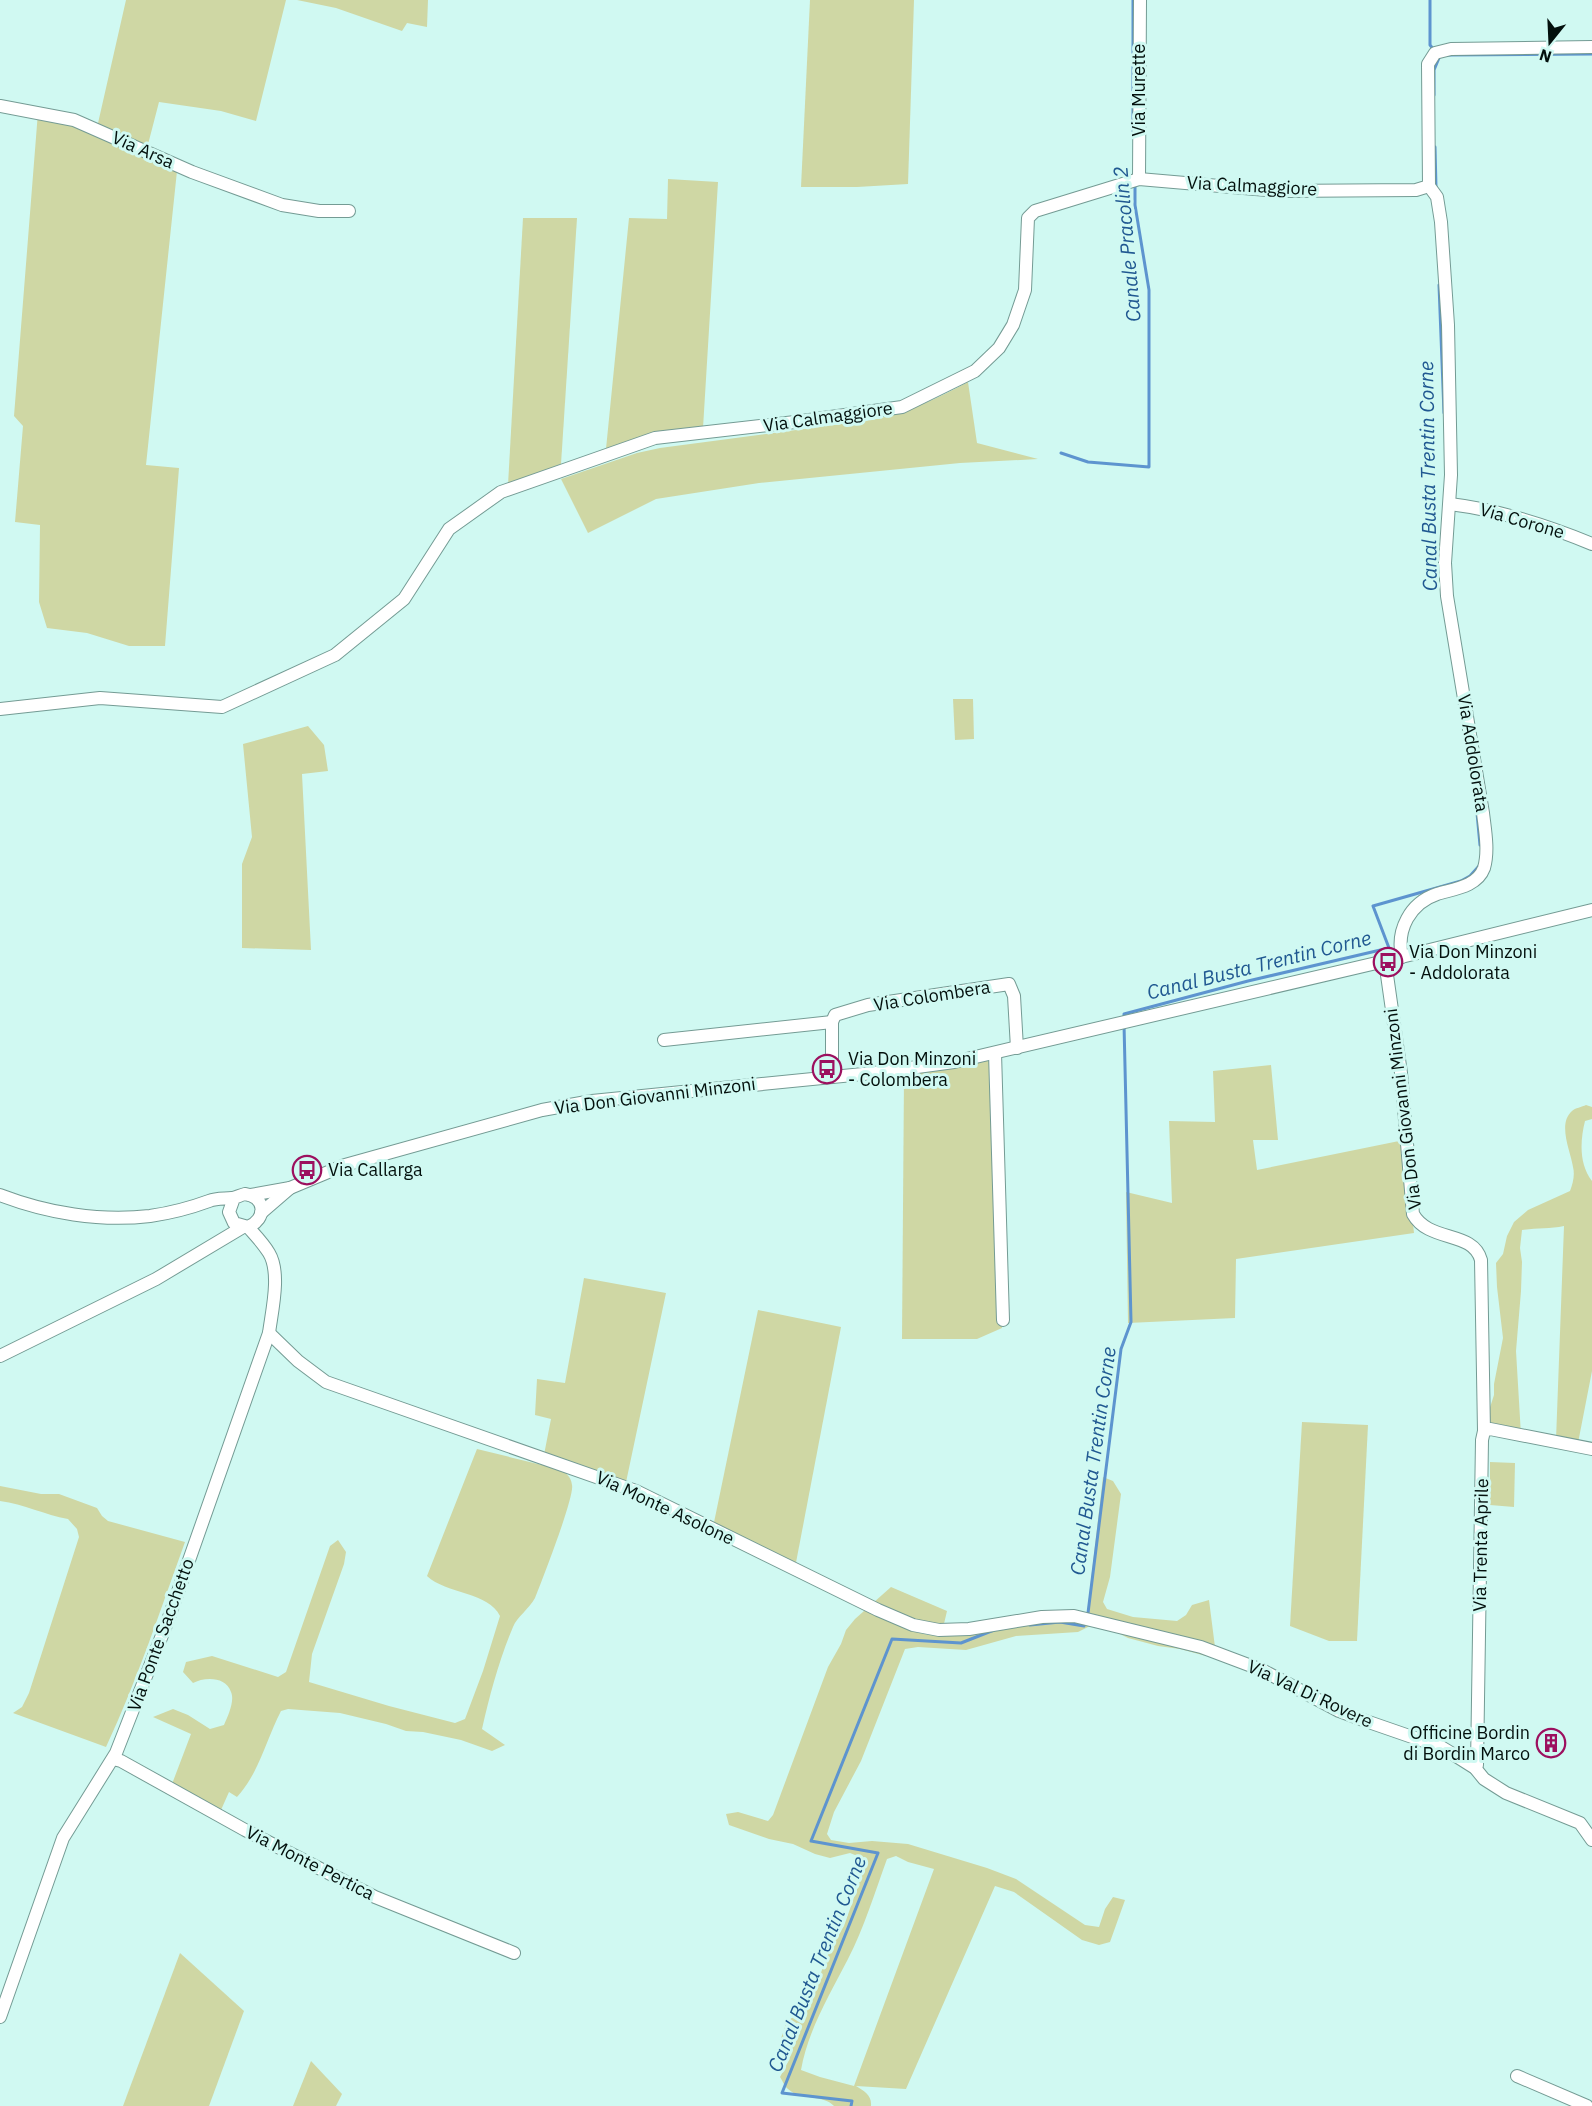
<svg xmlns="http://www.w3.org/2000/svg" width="1592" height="2106" viewBox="0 0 1592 2106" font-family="'IBM Plex Sans',sans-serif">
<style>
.green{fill:#cfd7a4;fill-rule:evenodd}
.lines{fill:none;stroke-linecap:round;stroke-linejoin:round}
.stream{stroke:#5d94cf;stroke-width:3}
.minor-casing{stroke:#749b94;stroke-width:14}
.minor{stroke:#fff;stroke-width:12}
.labels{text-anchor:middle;stroke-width:6;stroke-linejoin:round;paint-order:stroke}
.street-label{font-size:18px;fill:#03100d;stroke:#d0f9f2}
.poi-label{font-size:18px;fill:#03100d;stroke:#d0f9f2;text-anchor:start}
.water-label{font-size:20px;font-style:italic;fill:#205891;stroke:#d0f9f2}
</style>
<rect width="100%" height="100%" fill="#d0f9f2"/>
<g class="green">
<path d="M 126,0 L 286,0 L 256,121 L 221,111 L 159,102 L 145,156 L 177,171 L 146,465 L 179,468 L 165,646 L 129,646 L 87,633 L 47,628 L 39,602 L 40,525 L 15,522 L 23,426 L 14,416 L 38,112 L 96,132 Z"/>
<path d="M 297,0 L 428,0 L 427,27 L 407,23 L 402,31 L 336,8 Z"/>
<path d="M 810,0 L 914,0 L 908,184 L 857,187 L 801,187 Z"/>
<path d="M 668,179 L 718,182 L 703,428 L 634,440 L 606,449 L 629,218 L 667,219 Z"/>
<path d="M 523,218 L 577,218 L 561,464 L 508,485 Z"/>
<path d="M 968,382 L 977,443 L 1038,459 L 960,463 L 759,483 L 656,499 L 588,533 L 561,479 L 637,453 L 660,448 L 872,420 C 908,412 936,399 968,382 Z"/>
<path d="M 953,699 L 973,699 L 974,739 L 955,740 Z"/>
<path d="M 308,726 L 324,745 L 328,771 L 302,774 L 311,950 L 242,948 L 242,864 L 252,837 L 243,744 Z"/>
<path d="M 990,1060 L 998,1196 L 1002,1328 L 977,1339 L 902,1339 L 904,1076 Z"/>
<path d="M 1271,1065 L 1278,1140 L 1253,1140 L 1257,1170 L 1404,1140 L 1414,1233 L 1236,1259 L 1235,1318 L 1128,1323 L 1126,1192 L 1172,1203 L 1169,1121 L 1215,1122 L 1213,1071 Z"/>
<path d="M 1586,1105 L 1592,1107 L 1592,1119 L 1585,1121 C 1580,1141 1579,1164 1592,1181 L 1592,1371 L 1578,1443 L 1556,1440 L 1564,1226 C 1550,1229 1536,1228 1522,1230 L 1520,1248 L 1522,1262 L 1521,1291 L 1516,1351 L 1521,1435 L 1484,1426 L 1494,1395 L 1494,1384 L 1503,1338 L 1497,1287 L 1496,1263 L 1503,1254 L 1507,1236 L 1514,1222 L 1528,1210 L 1570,1191 C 1573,1183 1575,1175 1573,1167 C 1571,1152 1557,1124 1572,1111 C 1575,1108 1582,1107 1586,1105 Z"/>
<path d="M 584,1278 L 666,1293 L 625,1487 L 558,1468 C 565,1472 571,1476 572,1485 C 575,1496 541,1583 535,1598 C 529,1609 517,1617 513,1627 C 499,1660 490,1694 482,1729 L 505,1745 L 492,1751 L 461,1740 L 423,1732 L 406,1731 L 386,1724 L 340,1713 L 288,1709 L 281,1711 C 266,1740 259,1773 237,1797 L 229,1792 L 221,1810 L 172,1784 L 191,1734 L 153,1717 L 173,1709 L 188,1715 L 210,1729 L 224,1725 C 228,1716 235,1701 231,1692 C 226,1676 204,1677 193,1683 L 183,1672 L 186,1662 L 212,1656 L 278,1677 L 286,1672 L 330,1546 L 338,1540 L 346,1552 L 344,1564 L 312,1654 L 309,1682 L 389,1706 L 455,1723 L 465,1719 L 483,1671 L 500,1616 C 489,1592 446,1594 427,1576 L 477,1449 L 542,1465 L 551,1419 L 535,1415 L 537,1379 L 565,1383 Z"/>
<path d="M 758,1310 L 841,1327 L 794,1573 L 712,1532 Z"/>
<path d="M 1302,1422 L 1368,1425 L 1357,1641 L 1329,1641 L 1290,1626 Z"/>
<path d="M 1490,1462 L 1515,1463 L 1514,1507 L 1490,1505 Z"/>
<path d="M 1103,1477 L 1113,1481 L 1121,1494 L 1110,1577 L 1103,1602 L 1107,1609 L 1133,1617 L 1177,1621 L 1186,1615 L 1192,1605 L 1209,1600 L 1216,1655 L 1206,1656 L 1180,1649 L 1158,1646 L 1128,1638 L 1108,1628 L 1092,1625 L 1078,1632 L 1016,1636 L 966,1650 L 918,1647 L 905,1649 L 861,1761 L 834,1812 L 827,1834 L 831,1840 L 849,1843 L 872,1841 L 908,1844 L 987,1868 L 1016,1879 L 1085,1925 L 1099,1927 L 1105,1909 L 1113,1897 L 1125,1900 L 1110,1942 L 1099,1945 L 1082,1940 L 1014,1892 L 995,1886 L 906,2089 L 856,2086 C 864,2091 872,2095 871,2106 L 834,2106 C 823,2094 801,2101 788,2089 C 785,2087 782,2080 780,2077 L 788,2062 L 775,2056 L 787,2021 L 803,2011 L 809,2004 L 830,1949 L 844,1926 L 865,1866 L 860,1857 L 850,1853 L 830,1858 L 815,1854 L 793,1844 L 769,1839 L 729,1825 L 726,1814 L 738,1812 L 768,1821 L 773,1815 L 828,1667 L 841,1644 L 846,1630 L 855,1619 L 891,1587 L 947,1611 L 943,1628 L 893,1623 C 903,1626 913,1632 924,1634 C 948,1639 974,1634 998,1629 C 1026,1624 1057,1619 1086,1623 ZM 896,1856 L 908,1862 L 934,1869 L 854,2086 L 820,2077 L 801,2070 C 808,2030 830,1994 848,1959 C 864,1928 875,1892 887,1859 Z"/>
<path d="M 0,1486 L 41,1494 L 59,1494 L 97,1508 L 102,1516 L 108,1521 L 185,1542 C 160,1611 137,1681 106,1747 L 13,1713 L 22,1707 L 29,1693 L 79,1537 L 77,1529 L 68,1519 C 45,1515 24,1504 0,1501 Z"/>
<path d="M 180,1953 L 244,2011 L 209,2106 L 123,2106 Z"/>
<path d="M 311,2061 L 342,2094 L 336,2106 L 293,2106 Z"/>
</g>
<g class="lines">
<g class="stream">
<path d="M 1133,0 L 1133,134"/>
<path d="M 1430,0 L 1430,45 L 1434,50"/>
<path d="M 1447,55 L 1592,54"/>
<path d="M 1434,95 L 1434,70 L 1439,58"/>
<path d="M 1435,147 L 1436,188"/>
<path d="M 1439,285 L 1444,413"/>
<path d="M 1061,453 L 1088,462 L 1149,467 L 1149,290 L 1135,205 L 1135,185"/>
<path d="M 1477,813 L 1480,845"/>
<path d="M 1124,1018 L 1124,1014 L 1248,981 L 1389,948 L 1373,906 L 1461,881 L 1470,876 L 1479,866"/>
<path d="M 1088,1613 L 1121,1349 L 1131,1322 L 1124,1024"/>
<path d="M 1030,1625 L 1060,1622 L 1084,1626"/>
<path d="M 851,2106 L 852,2101 L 782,2093 L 878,1853 L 811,1841 L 892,1639 L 961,1643 L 994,1630"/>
</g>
<g class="minor-casing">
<g id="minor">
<path d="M 0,106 L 74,120 L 192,172 L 282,205 L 319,211 L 349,211"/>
<path d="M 1139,179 L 1140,0"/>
<path d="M 1450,504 C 1499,510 1546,525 1592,544"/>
<path d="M 0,709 L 100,698 L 222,707 L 335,655 L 404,599 L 449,529 L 501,492 L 655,438 L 795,422 L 902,407 L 975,371 L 999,348 L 1013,325 L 1025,290 L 1028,218 L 1035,211 L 1139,179 L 1277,191 L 1416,190 L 1429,186 L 1428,64 L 1435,53 L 1451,49 L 1592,47"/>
<path d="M 1402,957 C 1396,930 1410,903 1437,894 C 1453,889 1477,887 1484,868 C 1489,851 1485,830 1483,813 L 1447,596 L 1445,563 L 1451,475 L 1448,325 L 1441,222 L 1437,197 L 1429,186"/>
<path d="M 1385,961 L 1401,1073 L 1413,1214 C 1429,1243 1473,1230 1481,1260 L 1484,1431"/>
<path d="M 664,1040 L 832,1022"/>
<path d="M 995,1053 L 1003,1320"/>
<path d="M 832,1077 L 832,1022 L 835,1015 L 868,1005 L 1009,984 L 1014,996 L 1017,1048"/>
<path d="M 0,1195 C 47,1213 100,1222 150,1216 C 171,1213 190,1208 209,1201 C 217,1198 224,1199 232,1198 C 236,1198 240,1195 245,1194 C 266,1197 267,1219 248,1227 L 234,1223 L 229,1212 L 234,1198"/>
<path d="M 251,1195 L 290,1188 L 345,1165 L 542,1110 L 592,1101 L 873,1073 L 954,1062 L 1385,961 L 1592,910"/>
<path d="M 261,1213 L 290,1188"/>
<path d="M 269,1333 L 298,1361 L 326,1382 L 636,1491 L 878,1610 L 913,1625 L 939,1630 L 969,1629 L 1042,1617 L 1074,1616 L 1201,1647 L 1262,1670 L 1339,1711 L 1363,1720 L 1441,1747 L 1456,1756 L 1475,1768 L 1484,1779 L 1506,1793 L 1580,1823 L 1592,1840"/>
<path d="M 0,1356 L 156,1279 L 243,1227"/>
<path d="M 113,1759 L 121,1761 L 245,1830 L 375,1897 L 514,1953"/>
<path d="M 1475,1768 L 1477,1765 L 1482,1440 L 1484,1431 L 1490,1429 L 1592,1449"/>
<path d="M 0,2017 L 63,1838 L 116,1753 L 168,1620 L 269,1333 C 272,1310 281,1273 269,1253 C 263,1243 255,1235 248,1227"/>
<path d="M 1517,2076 L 1587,2106"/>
</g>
</g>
<use href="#minor" class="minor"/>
</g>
<defs>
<g id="bus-ring" transform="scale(1.5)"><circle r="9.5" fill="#d0f9f2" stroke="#9c105f" stroke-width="1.5"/><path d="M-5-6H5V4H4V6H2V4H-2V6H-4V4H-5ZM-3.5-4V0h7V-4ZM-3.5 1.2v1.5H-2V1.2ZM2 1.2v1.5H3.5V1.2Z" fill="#9c105f"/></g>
<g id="building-ring" transform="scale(1.5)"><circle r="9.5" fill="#d0f9f2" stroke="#9c105f" stroke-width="1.5"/><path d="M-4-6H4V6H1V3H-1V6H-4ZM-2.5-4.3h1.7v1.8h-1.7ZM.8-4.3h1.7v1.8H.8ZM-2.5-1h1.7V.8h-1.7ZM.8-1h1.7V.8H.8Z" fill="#9c105f"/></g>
</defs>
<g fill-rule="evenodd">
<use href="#bus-ring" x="1388" y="962"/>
<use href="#bus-ring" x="827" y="1069"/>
<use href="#bus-ring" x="307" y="1170"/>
<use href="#building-ring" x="1551" y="1743"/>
</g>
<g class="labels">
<g class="street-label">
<text transform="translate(1139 90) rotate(-90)" y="6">Via Murette</text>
<text transform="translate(143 150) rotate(24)" y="6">Via Arsa</text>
<text transform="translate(1252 186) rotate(3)" y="6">Via Calmaggiore</text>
<text transform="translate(828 417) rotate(-8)" y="6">Via Calmaggiore</text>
<text transform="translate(1522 521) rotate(16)" y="6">Via Corone</text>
<text transform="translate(1473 753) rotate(81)" y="6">Via Addolorata</text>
<text transform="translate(932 996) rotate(-9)" y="6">Via Colombera</text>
<text transform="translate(655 1096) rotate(-7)" y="6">Via Don Giovanni Minzoni</text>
<text transform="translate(1403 1109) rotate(-97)" y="6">Via Don Giovanni Minzoni</text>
<text transform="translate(665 1508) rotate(25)" y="6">Via Monte Asolone</text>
<text transform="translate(1481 1545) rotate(-89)" y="6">Via Trenta Aprile</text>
<text transform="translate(161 1635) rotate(-70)" y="6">Via Ponte Sacchetto</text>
<text transform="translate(1310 1694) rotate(25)" y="6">Via Val Di Rovere</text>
<text transform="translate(310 1863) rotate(27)" y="6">Via Monte Pertica</text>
</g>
<g class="poi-label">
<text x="1409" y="958">Via Don Minzoni<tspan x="1409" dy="21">- Addolorata</tspan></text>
<text x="848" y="1065">Via Don Minzoni<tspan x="848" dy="21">- Colombera</tspan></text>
<text x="328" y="1176">Via Callarga</text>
<text x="1530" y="1739" text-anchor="end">Officine Bordin<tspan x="1530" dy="21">di Bordin Marco</tspan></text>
</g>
<g class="water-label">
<text transform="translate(1127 244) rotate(-95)" y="7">Canale Pracolin 2</text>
<text transform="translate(1428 476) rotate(-91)" y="7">Canal Busta Trentin Corne</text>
<text transform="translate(1259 965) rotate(-14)" y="7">Canal Busta Trentin Corne</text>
<text transform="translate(1093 1461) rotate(-82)" y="7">Canal Busta Trentin Corne</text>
<text transform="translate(817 1964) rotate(-68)" y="7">Canal Busta Trentin Corne</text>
</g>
</g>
<g transform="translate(1550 42) rotate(198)" stroke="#d0f9f2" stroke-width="4.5" paint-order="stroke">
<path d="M0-4.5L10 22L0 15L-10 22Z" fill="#03100d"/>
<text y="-9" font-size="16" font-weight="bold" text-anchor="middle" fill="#03100d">N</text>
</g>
</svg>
